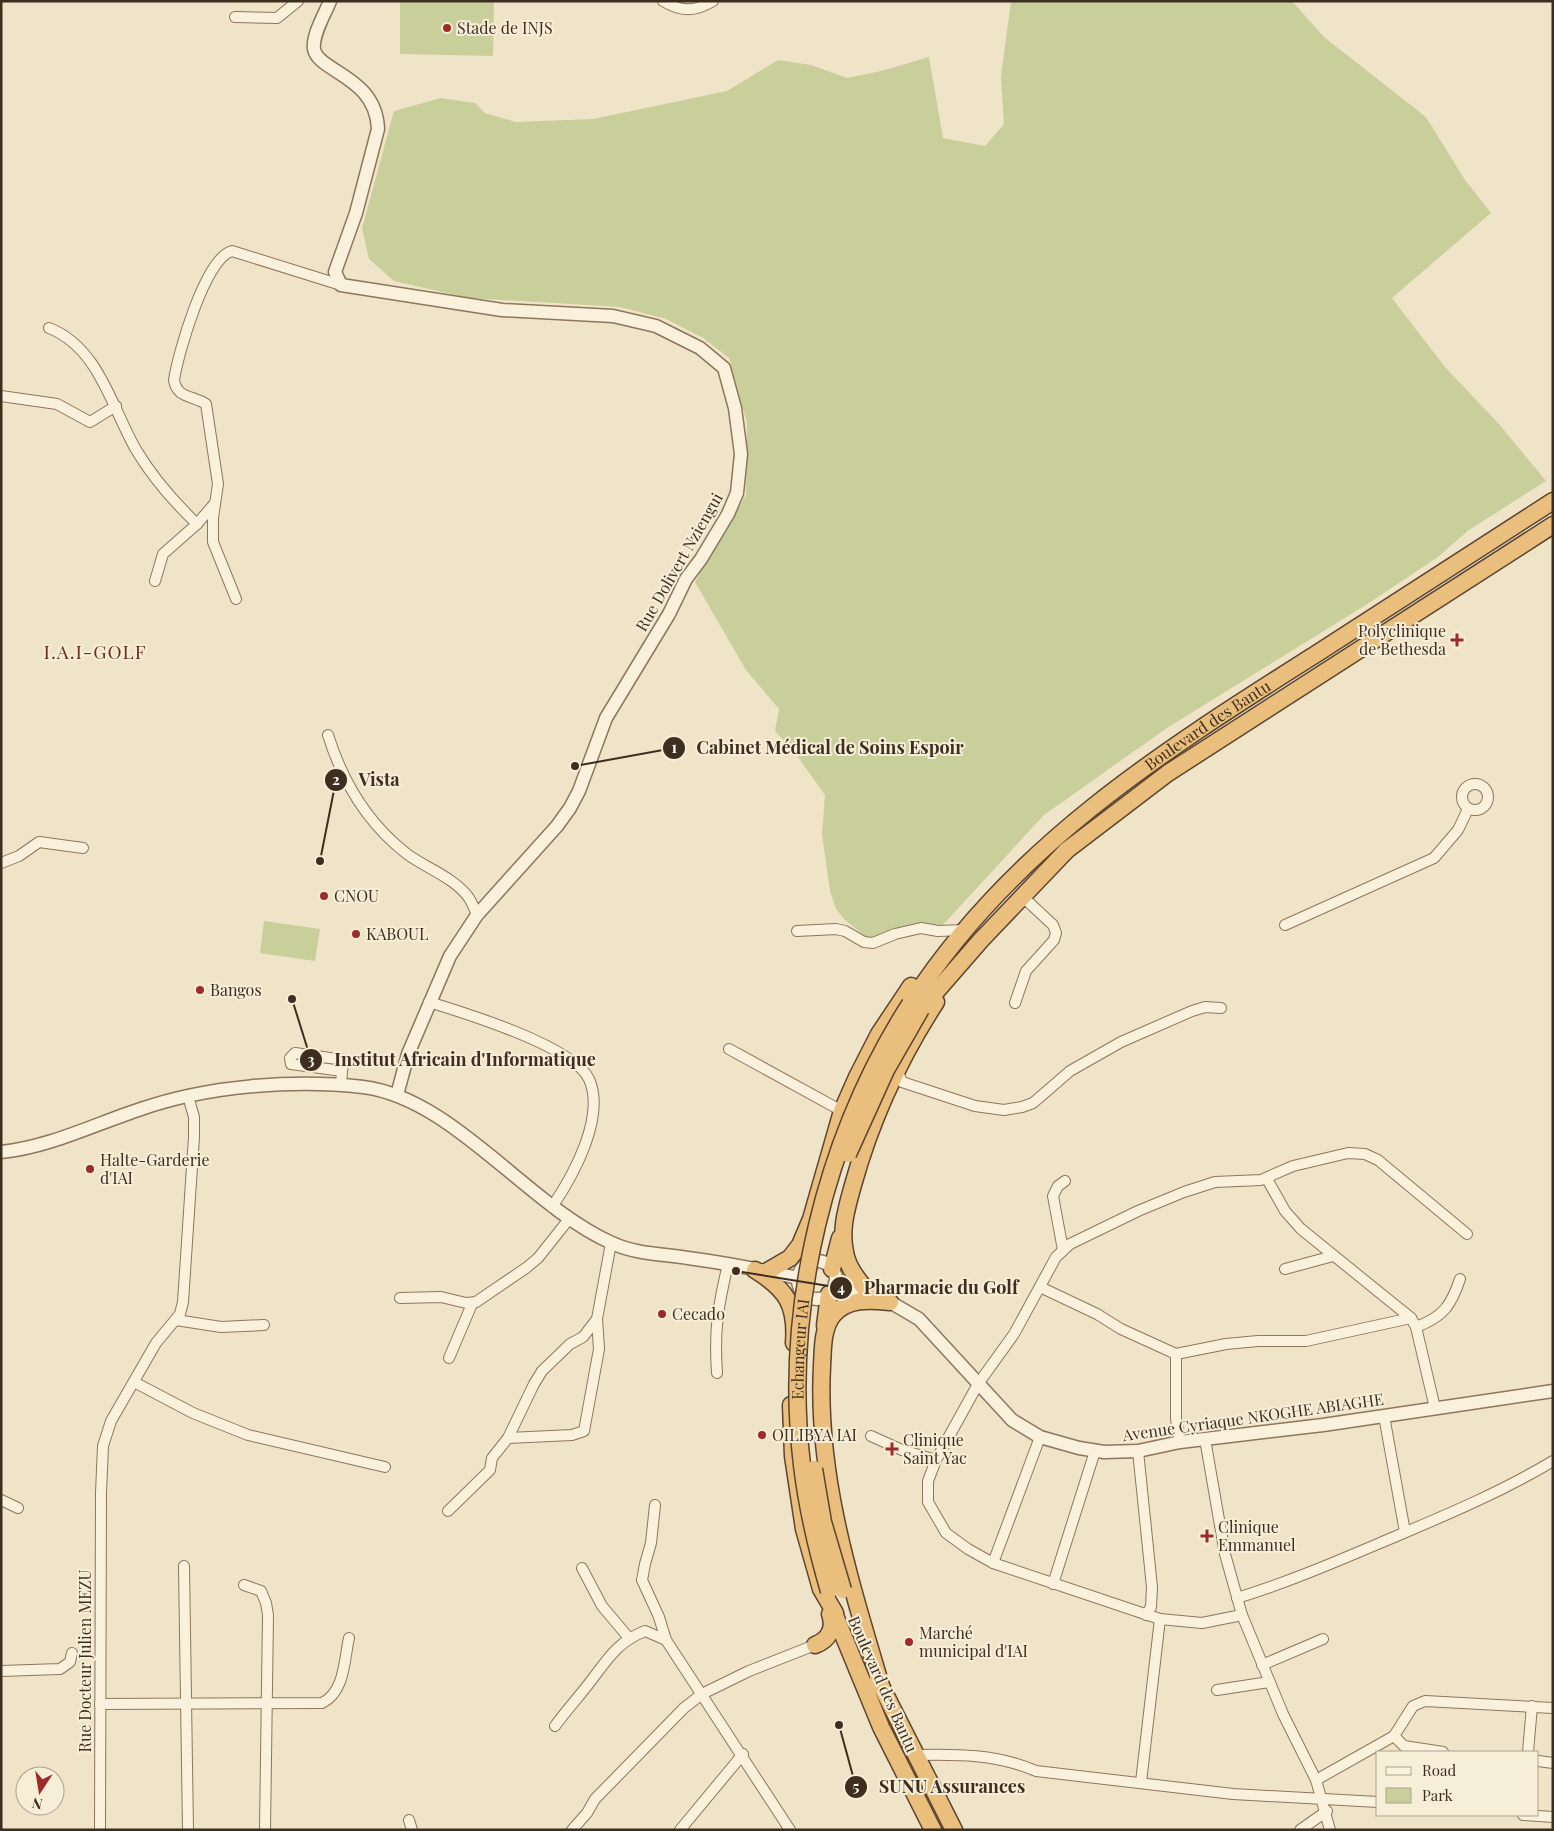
<svg xmlns="http://www.w3.org/2000/svg" width="1554" height="1831" viewBox="0 0 1554 1831" font-family="'Playfair Display',serif">
<style>
.green{fill:#c9cf9b}
.lines{fill:none;stroke-linecap:round;stroke-linejoin:round}
.minor-casing{stroke:#8d765c;stroke-width:12}
.tertiary-casing{stroke:#8d765c;stroke-width:15}
.trunk-casing{stroke:#5b4430;stroke-width:19}
.minor{stroke:#faf1dc;stroke-width:10}
.tertiary{stroke:#faf1dc;stroke-width:12}
.trunk{stroke:#eabe7c;stroke-width:16}
.trunk-bridge-casing{stroke:#5b4430;stroke-width:19;stroke-linecap:butt}
.trunk-bridge{stroke:#eabe7c;stroke-width:16}
.poi-dot{fill:#9e2a2b;stroke:#f7eed8;stroke-width:2}
.labels{text-anchor:middle;stroke-width:4;stroke-linejoin:round;paint-order:stroke}
.poi-label{font-size:16px;fill:#3d2e20;stroke:#f7eed8;text-anchor:start}
.street-label{font-size:16px;fill:#3d2e20;stroke:#f7eed8}
.quarter-label{font-size:19px;letter-spacing:1px;fill:#6b2e1e;stroke:#f7eed8}
.leader{fill:none;stroke:#3d2e20;stroke-width:2}
.callout-dot{fill:#3d2e20;stroke:#f7eed8;stroke-width:2}
.mark-label{font-size:15px;text-anchor:middle;font-weight:bold;fill:#fff}
.callout-label{font-size:18px;text-anchor:middle;font-weight:bold;fill:#3d2e20;stroke:#f7eed8;stroke-width:4;stroke-linejoin:round;paint-order:stroke}
</style>
<rect width="100%" height="100%" fill="#f0e4c8"/>
<g class="green">
<path d="M 400,1 L 494,1 L 493,56 L 400,54 Z"/>
<path d="M 1011,1 L 1292,1 L 1324,37 L 1426,117 L 1465,180 L 1491,213 L 1392,298 L 1445,367 L 1499,424 L 1546,481 L 1469,530 L 1438,557 L 1369,603 L 1167,728 L 1044,815 L 942,926 L 927,924 L 870,940 L 845,920 L 836,909 L 830,891 L 822,834 L 825,795 L 795,753 L 775,731 L 779,709 L 746,670 L 695,582 L 746,495 L 747,423 L 729,358 L 703,338 L 666,319 L 620,307 L 468,298 L 394,281 L 369,259 L 362,228 L 394,111 L 441,98 L 475,103 L 485,113 L 516,122 L 593,119 L 727,91 L 778,60 L 811,65 L 847,78 L 881,71 L 929,57 L 943,138 L 985,146 L 1004,124 L 1001,76 Z"/>
<path d="M 264,921 L 320,929 L 315,961 L 260,953 Z"/>
</g>
<g class="lines">
<g class="minor-casing">
<g id="minor">
<path d="M 663,1 C 681,12 695,12 713,1"/>
<path d="M 235,17 L 277,18 L 298,1"/>
<path d="M 49,328 C 98,347 111,405 135,448 C 152,477 173,501 197,524"/>
<path d="M 1,396 L 57,404 L 90,422 L 116,406"/>
<path d="M 155,581 L 163,554 L 197,524 L 215,503"/>
<path d="M 236,599 L 213,542 L 213,518 L 218,484 L 206,404 C 193,395 177,399 174,380 C 178,354 205,258 232,251 L 341,285"/>
<path d="M 328,735 C 343,783 367,823 407,854 C 426,868 455,878 469,898 C 472,903 475,910 477,915"/>
<circle cx="1475" cy="797" r="13"/>
<path d="M 1,863 L 19,856 L 39,842 L 83,848"/>
<path d="M 1285,925 L 1434,858 L 1458,830 L 1468,809"/>
<path d="M 797,931 L 836,929 L 845,931 L 864,942 L 873,943 L 895,934 L 921,928 L 938,931 L 964,930"/>
<path d="M 429,1002 C 465,1013 573,1046 589,1079 C 606,1117 573,1176 552,1207"/>
<path d="M 1015,1003 L 1026,971 L 1054,940 L 1056,933 L 1053,925 L 1022,896"/>
<path d="M 729,1049 L 842,1111"/>
<path d="M 897,1069 L 902,1082 L 975,1106 L 1004,1110 L 1022,1107 L 1033,1103 L 1070,1071 L 1121,1042 L 1192,1011 L 1205,1007 L 1221,1008"/>
<path d="M 341,1085 L 342,1071 L 291,1064 L 290,1058 L 295,1053 L 344,1060 L 342,1071"/>
<path d="M 1267,1179 L 1285,1211 L 1301,1229 L 1411,1318 L 1416,1327 L 1435,1408"/>
<path d="M 1063,1250 L 1053,1196 L 1058,1186 L 1065,1181"/>
<path d="M 1285,1269 L 1333,1256"/>
<path d="M 1040,1287 L 1097,1314 L 1121,1329 L 1176,1354 L 1226,1344 L 1258,1341 L 1306,1341 L 1411,1318"/>
<path d="M 400,1298 L 441,1297 L 466,1303 L 476,1302 L 526,1268 L 538,1258 L 569,1219"/>
<path d="M 176,1320 L 221,1327 L 264,1325"/>
<path d="M 1416,1327 C 1443,1317 1451,1306 1460,1279"/>
<path d="M 1176,1354 L 1176,1419 L 1180,1442"/>
<path d="M 449,1358 L 472,1304"/>
<path d="M 717,1373 C 714,1330 718,1306 728,1264"/>
<path d="M 134,1382 L 193,1413 L 248,1435 L 385,1467"/>
<path d="M 1384,1416 L 1405,1532"/>
<path d="M 871,1436 L 902,1450 L 936,1460"/>
<path d="M 508,1438 L 534,1384 L 542,1371 L 570,1344 L 583,1337 L 597,1319"/>
<path d="M 1205,1439 L 1225,1554 L 1242,1615 L 1283,1714 L 1316,1780 L 1330,1830"/>
<path d="M 1138,1451 L 1152,1587 L 1151,1607 L 1146,1615"/>
<path d="M 1,1500 L 18,1508"/>
<path d="M 655,1505 L 651,1543 L 645,1564 L 642,1580 L 659,1617 L 666,1640"/>
<path d="M 448,1511 L 490,1470 L 492,1458 L 508,1438 L 572,1435 L 584,1431 L 599,1349 L 597,1319 L 611,1243"/>
<path d="M 993,1563 L 1040,1437"/>
<path d="M 184,1566 L 188,1830"/>
<path d="M 582,1568 L 602,1606 L 629,1638"/>
<path d="M 1053,1584 L 1095,1451"/>
<path d="M 244,1585 L 261,1591 L 266,1603 L 268,1615 L 265,1830"/>
<path d="M 1237,1598 C 1286,1583 1333,1563 1380,1543 C 1439,1518 1498,1494 1553,1461"/>
<path d="M 1242,1615 L 1202,1623 L 1160,1619 L 993,1563 L 968,1549 L 946,1533 L 928,1502 L 928,1481 L 936,1460 L 978,1384 L 1014,1334 L 1056,1257 L 1070,1244 L 1138,1211 L 1184,1192 L 1215,1182 L 1261,1180 L 1293,1166 L 1348,1153 L 1365,1154 L 1378,1160 L 1467,1234"/>
<path d="M 1262,1665 L 1323,1639"/>
<path d="M 1,1671 L 60,1669 L 70,1662 L 72,1653"/>
<path d="M 1217,1690 L 1269,1682"/>
<path d="M 100,1704 L 322,1703 C 345,1692 344,1660 349,1638"/>
<path d="M 555,1726 C 565,1712 577,1699 587,1686 C 606,1662 615,1643 645,1631 L 666,1640 L 790,1830"/>
<path d="M 1394,1736 L 1404,1746 L 1443,1752"/>
<path d="M 1528,1752 L 1532,1706"/>
<path d="M 915,1755 C 957,1754 997,1754 1036,1771 L 1233,1794 L 1378,1802"/>
<path d="M 1538,1761 L 1553,1763"/>
<path d="M 1316,1780 L 1394,1736 L 1413,1706 L 1425,1701 L 1553,1708"/>
<path d="M 1141,1782 L 1160,1619"/>
<path d="M 1523,1815 L 1553,1817"/>
<path d="M 409,1820 L 412,1830"/>
<path d="M 100,1830 L 101,1493 L 103,1446 L 111,1421 L 156,1343 L 180,1314 L 183,1302 L 194,1137 L 194,1117 L 188,1096"/>
<path d="M 572,1830 L 587,1813 L 595,1799 L 684,1708 L 702,1694 L 749,1671 L 815,1645"/>
<path d="M 680,1830 L 743,1754"/>
<path d="M 1300,1830 L 1327,1811"/>
</g>
</g>
<g class="tertiary-casing">
<g id="tertiary">
<path d="M 330,1 C 325,14 312,35 314,49 C 318,72 376,76 378,129 L 356,213 L 335,272 L 341,285 L 502,310 L 613,316 L 656,326 L 700,348 L 724,368 L 735,408 L 741,454 L 737,493 L 728,514 L 701,559 L 686,579 L 669,614 L 606,718 L 579,791 L 570,808 L 557,826 L 477,915 L 450,956 L 408,1054 L 397,1095"/>
<path d="M 1,1152 C 50,1147 95,1124 141,1109 C 207,1086 293,1079 363,1087 C 453,1098 528,1206 612,1243 C 635,1254 663,1254 688,1258 C 725,1263 762,1270 798,1278"/>
<circle cx="817" cy="1280" r="19"/>
<path d="M 835,1283 L 890,1302 L 919,1319 L 1012,1420 L 1040,1437 L 1079,1448 L 1104,1452 L 1138,1451 L 1180,1442 L 1323,1425 L 1553,1391"/>
</g>
</g>
<g class="trunk-casing">
<g id="trunk">
<path id="s1" d="M 910,1004 C 1010,848 1160,753 1313,656 C 1393,605 1473,553 1553,501"/>
<path d="M 921,1009 L 981,940 L 1067,850 L 1168,773 L 1553,525"/>
<path d="M 832,1269 L 840,1238"/>
<path d="M 755,1270 C 786,1289 797,1305 794,1343"/>
<path d="M 766,1272 L 790,1258 L 800,1245 L 811,1219 L 842,1111 L 857,1077 L 879,1034 L 911,986"/>
<path d="M 872,1297 C 861,1283 848,1270 845,1252 C 840,1228 847,1207 853,1185 C 871,1120 899,1059 936,1002"/>
<path d="M 825,1326 L 829,1294"/>
<path d="M 791,1405 L 793,1456 L 804,1529 L 821,1589 L 835,1613 L 833,1624"/>
<path d="M 834,1613 L 881,1727 L 933,1830"/>
<path d="M 815,1645 C 829,1640 835,1628 830,1614"/>
<path d="M 878,1680 L 954,1830"/>
<path d="M 882,1689 C 851,1584 816,1477 822,1366 C 823,1349 822,1329 833,1315 C 847,1298 870,1300 890,1302"/>
</g>
</g>
<use href="#minor" class="minor"/>
<use href="#tertiary" class="tertiary"/>
<use href="#trunk" class="trunk"/>
<g class="trunk-bridge-casing">
<g id="trunk-bridge">
<path d="M 848,1154 L 886,1070 L 921,1009"/>
<path d="M 814,1469 L 823,1522 L 843,1590"/>
<path id="s2" d="M 829,1591 C 817,1550 807,1508 802,1465 C 783,1308 825,1137 910,1004"/>
</g>
</g>
<use href="#trunk-bridge" class="trunk-bridge"/>
</g>
<g class="poi-dot">
<circle cx="447" cy="28" r="5"/>
<path d="M1454.5 632.5h5v5h5v5h-5v5h-5v-5h-5v-5h5z"/>
<circle cx="324" cy="896" r="5"/>
<circle cx="356" cy="934" r="5"/>
<circle cx="200" cy="990" r="5"/>
<circle cx="90" cy="1169" r="5"/>
<circle cx="662" cy="1314" r="5"/>
<circle cx="762" cy="1435" r="5"/>
<path d="M889.5 1441.5h5v5h5v5h-5v5h-5v-5h-5v-5h5z"/>
<path d="M1204.5 1528.5h5v5h5v5h-5v5h-5v-5h-5v-5h5z"/>
<circle cx="909" cy="1642" r="5"/>
</g>
<g class="labels">
<g class="poi-label">
<text x="457" y="34">Stade de INJS</text>
<text x="1446" y="637" text-anchor="end">Polyclinique<tspan x="1446" dy="18">de Bethesda</tspan></text>
<text x="334" y="902">CNOU</text>
<text x="366" y="940">KABOUL</text>
<text x="210" y="996">Bangos</text>
<text x="100" y="1166">Halte-Garderie<tspan x="100" dy="18">d'IAI</tspan></text>
<text x="672" y="1320">Cecado</text>
<text x="772" y="1441">OILIBYA IAI</text>
<text x="903" y="1446">Clinique<tspan x="903" dy="18">Saint Yac</tspan></text>
<text x="1218" y="1533">Clinique<tspan x="1218" dy="18">Emmanuel</tspan></text>
<text x="919" y="1639">Marché<tspan x="919" dy="18">municipal d'IAI</tspan></text>
</g>
<g class="street-label">
<text transform="translate(679 562) rotate(-60)" y="6">Rue Dolivert Nziengui</text>
<text dy="6" stroke="none"><textPath href="#s1" startOffset="411">Boulevard des Bantu</textPath></text>
<text dy="6" stroke="none"><textPath href="#s2" startOffset="245">Echangeur IAI</textPath></text>
<text transform="translate(1253 1417) rotate(-8)" y="6">Avenue Cyriaque NKOGHE ABIAGHE</text>
<text transform="translate(85 1661) rotate(-90)" y="6">Rue Docteur Julien MEZU</text>
<text transform="translate(883 1684) rotate(66)" y="6">Boulevard des Bantu</text>
</g>
<g class="quarter-label">
<text x="95" y="659">I.A.I-GOLF</text>
</g>
</g>
<path class="leader" d="M575 766L674 748M320 861L336 780M292 999L311 1060M736 1271L841 1288M839 1725L856 1787"/>
<g class="callout-dot">
<circle cx="575" cy="766" r="5"/>
<circle cx="320" cy="861" r="5"/>
<circle cx="292" cy="999" r="5"/>
<circle cx="736" cy="1271" r="5"/>
<circle cx="839" cy="1725" r="5"/>
<circle cx="674" cy="748" r="12"/>
<circle cx="336" cy="780" r="12"/>
<circle cx="311" cy="1060" r="12"/>
<circle cx="841" cy="1288" r="12"/>
<circle cx="856" cy="1787" r="12"/>
</g>
<g class="mark-label">
<text x="674" y="753">1</text>
<text x="336" y="785">2</text>
<text x="311" y="1065">3</text>
<text x="841" y="1293">4</text>
<text x="856" y="1792">5</text>
</g>
<g class="callout-label">
<text x="830" y="754">Cabinet Médical de Soins Espoir</text>
<text x="379" y="786">Vista</text>
<text x="465" y="1066">Institut Africain d'Informatique</text>
<text x="941" y="1294">Pharmacie du Golf</text>
<text x="952" y="1793">SUNU Assurances</text>
</g>
<rect width="1554" height="1831" fill="none" stroke="#3d2e20" stroke-width="5"/>
<rect x="1376" y="1751" width="162" height="65" fill="#f7eed8" stroke="#ada18e"/>
<rect x="1386" y="1767" width="25" height="8" fill="#faf1dc" stroke="#ada18e"/>
<text x="1422" y="1776" font-size="15" fill="#3d2e20">Road</text>
<rect x="1386" y="1788" width="25" height="15" fill="#c9cf9b" stroke="#ada18e"/>
<text x="1422" y="1801" font-size="15" fill="#3d2e20">Park</text>
<g transform="translate(40 1791) rotate(192)"><circle r="24" fill="#f7eed8" stroke="#ada18e"/>
<path d="M0-4L9 19L0 12L-9 19Z" fill="#9e2a2b"/>
<text y="-8" font-size="14" font-weight="bold" text-anchor="middle" fill="#3d2e20">N</text>
</g>
</svg>
